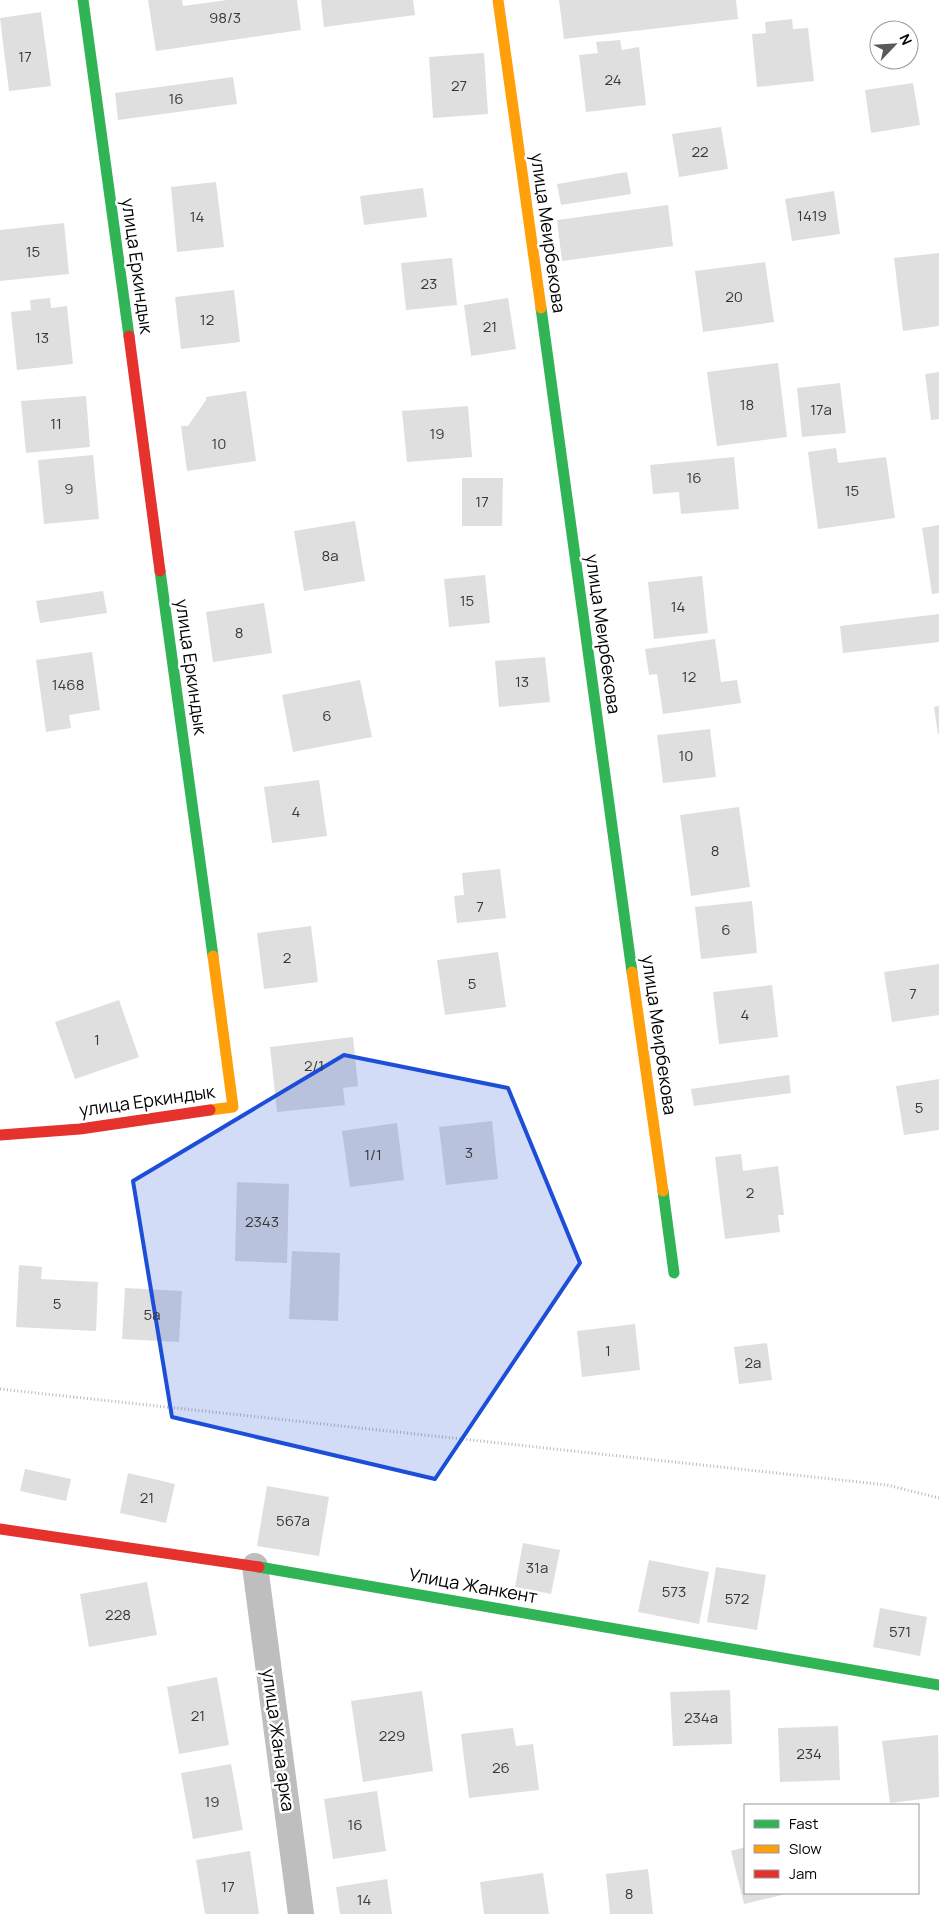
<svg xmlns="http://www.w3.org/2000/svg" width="939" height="1914" viewBox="0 0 939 1914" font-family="Manrope,sans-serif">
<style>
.building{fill:#dfdfdf}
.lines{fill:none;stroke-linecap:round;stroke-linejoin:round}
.path{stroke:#b9b9b9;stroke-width:3;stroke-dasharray:1 2.5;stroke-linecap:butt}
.street{stroke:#bebebe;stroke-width:26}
.fast{stroke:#30b455;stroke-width:11}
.slow{stroke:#ff9f0a;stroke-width:11}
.jam{stroke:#e5322d;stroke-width:11}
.marked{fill:#1d4ed8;fill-opacity:0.2;stroke:#1d4ed8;stroke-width:4;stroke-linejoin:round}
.labels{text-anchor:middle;stroke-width:5;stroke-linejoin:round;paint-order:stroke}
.number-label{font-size:15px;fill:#383838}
.street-label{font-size:18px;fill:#000;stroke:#fff}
</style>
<rect width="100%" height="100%" fill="#fff"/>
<g class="building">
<path d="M 148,0 L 182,0 L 183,6 L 227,0 L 297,0 L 301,30 L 156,51 Z"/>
<path d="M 321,0 L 413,0 L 415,15 L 324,27 Z"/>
<path d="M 559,0 L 736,0 L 738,19 L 564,39 Z"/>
<path d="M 41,12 L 51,86 L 9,91 L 0,18 Z"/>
<path d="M 792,19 L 793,29 L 808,28 L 814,81 L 757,87 L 752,34 L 766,33 L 765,22 Z"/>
<path d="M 620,40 L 622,50 L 639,47 L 646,105 L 586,112 L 579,55 L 598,53 L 596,42 Z"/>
<path d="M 484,53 L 488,114 L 433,118 L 429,57 Z"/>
<path d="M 233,77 L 237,104 L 118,120 L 115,93 Z"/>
<path d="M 913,83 L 920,125 L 871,133 L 865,90 Z"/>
<path d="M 721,127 L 728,169 L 679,177 L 672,134 Z"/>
<path d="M 627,172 L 631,194 L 561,205 L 557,184 Z"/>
<path d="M 216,182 L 224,247 L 177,252 L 171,187 Z"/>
<path d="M 423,188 L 427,217 L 364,225 L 360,196 Z"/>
<path d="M 834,191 L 840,234 L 792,241 L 785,199 Z"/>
<path d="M 668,205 L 673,246 L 562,261 L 557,220 Z"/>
<path d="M 64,223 L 69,274 L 0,281 L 0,230 Z"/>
<path d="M 939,253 L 939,326 L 903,331 L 894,258 Z"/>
<path d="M 452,258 L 457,305 L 406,310 L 401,263 Z"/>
<path d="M 765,262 L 774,322 L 703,332 L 695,271 Z"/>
<path d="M 234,290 L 240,342 L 181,349 L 175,297 Z"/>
<path d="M 50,298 L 51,308 L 67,306 L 73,364 L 17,370 L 11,312 L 31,310 L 30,300 Z"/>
<path d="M 508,298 L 516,349 L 471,356 L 464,305 Z"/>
<path d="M 778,363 L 787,437 L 717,446 L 707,372 Z"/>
<path d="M 939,372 L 939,419 L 931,420 L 925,374 Z"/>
<path d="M 840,383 L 846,433 L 802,437 L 797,388 Z"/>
<path d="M 246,391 L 256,461 L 187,471 L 181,426 L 188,426 L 206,400 L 206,397 Z"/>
<path d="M 86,396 L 90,447 L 26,453 L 21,401 Z"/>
<path d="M 468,406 L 472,457 L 407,462 L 402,411 Z"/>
<path d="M 836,448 L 838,463 L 886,457 L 895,518 L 818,529 L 808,452 Z"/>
<path d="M 93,455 L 99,519 L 44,524 L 38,460 Z"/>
<path d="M 734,457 L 739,509 L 681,514 L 679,492 L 653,494 L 650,465 Z"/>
<path d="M 462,478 L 503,478 L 502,526 L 462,526 Z"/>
<path d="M 355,521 L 365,581 L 304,591 L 294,531 Z"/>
<path d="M 939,525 L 939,593 L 932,594 L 922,528 Z"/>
<path d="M 485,575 L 490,623 L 449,627 L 444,579 Z"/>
<path d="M 702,576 L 708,633 L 654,639 L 648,582 Z"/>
<path d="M 103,591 L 107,613 L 40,623 L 36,601 Z"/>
<path d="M 264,603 L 272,653 L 213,662 L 206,612 Z"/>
<path d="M 939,614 L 939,642 L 843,653 L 840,626 Z"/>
<path d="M 715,639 L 721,682 L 737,680 L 741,703 L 663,714 L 657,674 L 649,675 L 645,649 Z"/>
<path d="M 92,652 L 100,710 L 69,715 L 71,728 L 46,732 L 36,660 Z"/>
<path d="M 545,657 L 550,702 L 499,707 L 495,661 Z"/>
<path d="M 360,680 L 372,737 L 293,752 L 282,695 Z"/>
<path d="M 939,706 L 939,734 L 938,734 L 934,707 Z"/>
<path d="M 710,729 L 716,777 L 663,783 L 657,735 Z"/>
<path d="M 319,780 L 327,836 L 272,843 L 264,787 Z"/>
<path d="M 739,807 L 750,887 L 691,896 L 680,815 Z"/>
<path d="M 500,869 L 506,918 L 457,923 L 454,896 L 464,895 L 462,873 Z"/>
<path d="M 752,901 L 757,953 L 701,959 L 695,907 Z"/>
<path d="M 311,926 L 318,982 L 264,989 L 257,933 Z"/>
<path d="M 498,952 L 506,1007 L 445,1015 L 437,960 Z"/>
<path d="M 939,964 L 939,1015 L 892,1022 L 884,972 Z"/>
<path d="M 772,985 L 778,1037 L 719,1044 L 713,992 Z"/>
<path d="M 119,1000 L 139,1057 L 75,1079 L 55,1022 Z"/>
<path d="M 353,1037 L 358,1086 L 343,1088 L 345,1105 L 277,1112 L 270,1047 Z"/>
<path d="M 789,1075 L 791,1093 L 694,1106 L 691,1089 Z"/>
<path d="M 939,1079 L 939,1130 L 904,1135 L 896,1086 Z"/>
<path d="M 492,1121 L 498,1179 L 446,1185 L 439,1127 Z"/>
<path d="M 397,1123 L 404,1180 L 350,1187 L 342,1131 Z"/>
<path d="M 741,1154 L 743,1171 L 778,1166 L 784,1215 L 778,1215 L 780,1232 L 725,1239 L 715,1157 Z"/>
<path d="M 237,1182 L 289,1184 L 287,1263 L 235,1261 Z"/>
<path d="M 292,1251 L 340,1253 L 338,1321 L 289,1319 Z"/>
<path d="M 19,1265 L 42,1267 L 41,1279 L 98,1282 L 96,1331 L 16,1327 Z"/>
<path d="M 125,1288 L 182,1291 L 179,1342 L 122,1339 Z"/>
<path d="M 635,1324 L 640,1370 L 582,1377 L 577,1331 Z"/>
<path d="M 767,1343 L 772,1380 L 739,1384 L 734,1347 Z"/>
<path d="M 25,1469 L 71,1479 L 66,1501 L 20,1491 Z"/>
<path d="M 128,1473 L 175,1484 L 166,1523 L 120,1513 Z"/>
<path d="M 267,1486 L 329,1497 L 319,1556 L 257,1546 Z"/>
<path d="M 523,1543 L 560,1550 L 551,1594 L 515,1587 Z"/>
<path d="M 649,1560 L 709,1572 L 699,1624 L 638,1612 Z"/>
<path d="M 716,1567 L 766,1575 L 757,1630 L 707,1622 Z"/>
<path d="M 147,1582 L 157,1635 L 89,1647 L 80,1594 Z"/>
<path d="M 880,1608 L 927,1617 L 920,1656 L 873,1647 Z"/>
<path d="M 217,1677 L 229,1745 L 179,1754 L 167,1687 Z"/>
<path d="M 730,1690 L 732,1744 L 673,1746 L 670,1692 Z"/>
<path d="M 422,1691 L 433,1771 L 363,1782 L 351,1701 Z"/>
<path d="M 838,1726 L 840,1780 L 780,1782 L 778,1728 Z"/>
<path d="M 513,1728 L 516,1746 L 533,1744 L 539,1790 L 469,1798 L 461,1734 Z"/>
<path d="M 938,1735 L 939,1797 L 890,1803 L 882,1741 Z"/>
<path d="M 231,1764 L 243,1830 L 193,1839 L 181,1773 Z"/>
<path d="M 377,1791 L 386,1851 L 333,1859 L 324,1799 Z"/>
<path d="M 745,1847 L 745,1893 L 782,1893 L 782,1895 L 744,1904 L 731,1851 Z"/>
<path d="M 250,1851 L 259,1914 L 205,1914 L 196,1860 Z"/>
<path d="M 648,1869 L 653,1914 L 610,1914 L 606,1874 Z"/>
<path d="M 543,1873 L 549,1914 L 484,1914 L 480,1882 Z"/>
<path d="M 387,1879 L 392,1914 L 340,1914 L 336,1887 Z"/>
</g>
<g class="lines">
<path class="path" d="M 0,1389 L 887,1485 L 939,1498"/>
<path class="street" d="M 255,1566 L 301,1914"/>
<g class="fast">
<path d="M 83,0 L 129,336"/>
<path d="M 541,308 L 632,972"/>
<path d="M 160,571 L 213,956"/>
<path d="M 663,1191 L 674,1273"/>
<path d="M 259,1567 L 939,1685"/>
</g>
<g class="slow">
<path d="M 498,0 L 541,308"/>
<path d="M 632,972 L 663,1191"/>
<path d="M 210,1110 L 233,1107 L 213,956"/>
</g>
<g class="jam">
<path d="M 129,336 L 160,571"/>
<path d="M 0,1135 L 80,1129 L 210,1110"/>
<path d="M 0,1529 L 259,1567"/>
</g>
</g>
<path class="marked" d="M 344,1055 L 508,1088 L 580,1263 L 435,1479 L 172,1417 L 133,1181 Z"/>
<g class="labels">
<g class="number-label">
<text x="225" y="23">98/3</text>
<text x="25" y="62">17</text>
<text x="613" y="85">24</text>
<text x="459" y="91">27</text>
<text x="176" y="104">16</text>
<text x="700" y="157">22</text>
<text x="812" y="221">1419</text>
<text x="197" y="222">14</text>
<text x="33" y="257">15</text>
<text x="429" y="289">23</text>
<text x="734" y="302">20</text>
<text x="207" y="325">12</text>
<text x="490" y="332">21</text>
<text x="42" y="343">13</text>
<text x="747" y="410">18</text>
<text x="821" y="415">17а</text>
<text x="56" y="429">11</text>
<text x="437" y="439">19</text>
<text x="219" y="449">10</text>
<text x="694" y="483">16</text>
<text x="69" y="494">9</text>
<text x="852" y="496">15</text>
<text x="482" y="507">17</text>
<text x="330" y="561">8а</text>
<text x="467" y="606">15</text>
<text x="678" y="612">14</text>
<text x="239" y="638">8</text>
<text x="689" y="682">12</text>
<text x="522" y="687">13</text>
<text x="68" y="690">1468</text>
<text x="327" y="721">6</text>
<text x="686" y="761">10</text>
<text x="296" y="817">4</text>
<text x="715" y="856">8</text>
<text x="480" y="912">7</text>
<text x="726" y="935">6</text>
<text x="287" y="963">2</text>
<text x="472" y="989">5</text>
<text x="913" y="999">7</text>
<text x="745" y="1020">4</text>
<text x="97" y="1045">1</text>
<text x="314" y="1071">2/1</text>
<text x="919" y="1113">5</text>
<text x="469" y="1158">3</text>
<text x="373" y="1160">1/1</text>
<text x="750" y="1198">2</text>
<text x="262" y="1227">2343</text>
<text x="57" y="1309">5</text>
<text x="152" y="1320">5а</text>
<text x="608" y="1356">1</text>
<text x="753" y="1368">2а</text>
<text x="147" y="1503">21</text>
<text x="293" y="1526">567а</text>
<text x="537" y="1573">31а</text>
<text x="674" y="1597">573</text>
<text x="737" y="1604">572</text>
<text x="118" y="1620">228</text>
<text x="900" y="1637">571</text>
<text x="198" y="1721">21</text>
<text x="701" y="1723">234а</text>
<text x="392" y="1741">229</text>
<text x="809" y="1759">234</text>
<text x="501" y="1773">26</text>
<text x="212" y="1807">19</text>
<text x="355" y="1830">16</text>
<text x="228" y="1892">17</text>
<text x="629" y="1899">8</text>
<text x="364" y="1905">14</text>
</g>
<g class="street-label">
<text transform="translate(548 233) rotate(82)" y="6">улица Меирбекова</text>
<text transform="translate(137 266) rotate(82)" y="6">улица Еркиндык</text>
<text transform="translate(603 634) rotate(82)" y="6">улица Меирбекова</text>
<text transform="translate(191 667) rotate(82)" y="6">улица Еркиндык</text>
<text transform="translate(659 1035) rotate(82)" y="6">улица Меирбекова</text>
<text transform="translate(147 1101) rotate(-8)" y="6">улица Еркиндык</text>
<text transform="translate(473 1586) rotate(10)" y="6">Улица Жанкент</text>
<text transform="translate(278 1740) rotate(82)" y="6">улица Жана арка</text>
</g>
</g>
<rect x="744" y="1804" width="175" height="90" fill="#ffffff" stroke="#999999"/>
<rect x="754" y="1820" width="25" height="8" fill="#30b455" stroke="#999999"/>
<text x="789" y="1829" font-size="15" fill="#000000">Fast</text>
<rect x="754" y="1845" width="25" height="8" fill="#ff9f0a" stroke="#999999"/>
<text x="789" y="1854" font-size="15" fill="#000000">Slow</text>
<rect x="754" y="1870" width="25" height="8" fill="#e5322d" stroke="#999999"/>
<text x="789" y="1879" font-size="15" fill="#000000">Jam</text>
<g transform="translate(894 45) rotate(65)"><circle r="24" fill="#ffffff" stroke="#999999"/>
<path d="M0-4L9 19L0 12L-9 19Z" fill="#595959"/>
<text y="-8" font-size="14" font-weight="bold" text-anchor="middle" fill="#000000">N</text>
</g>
</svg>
